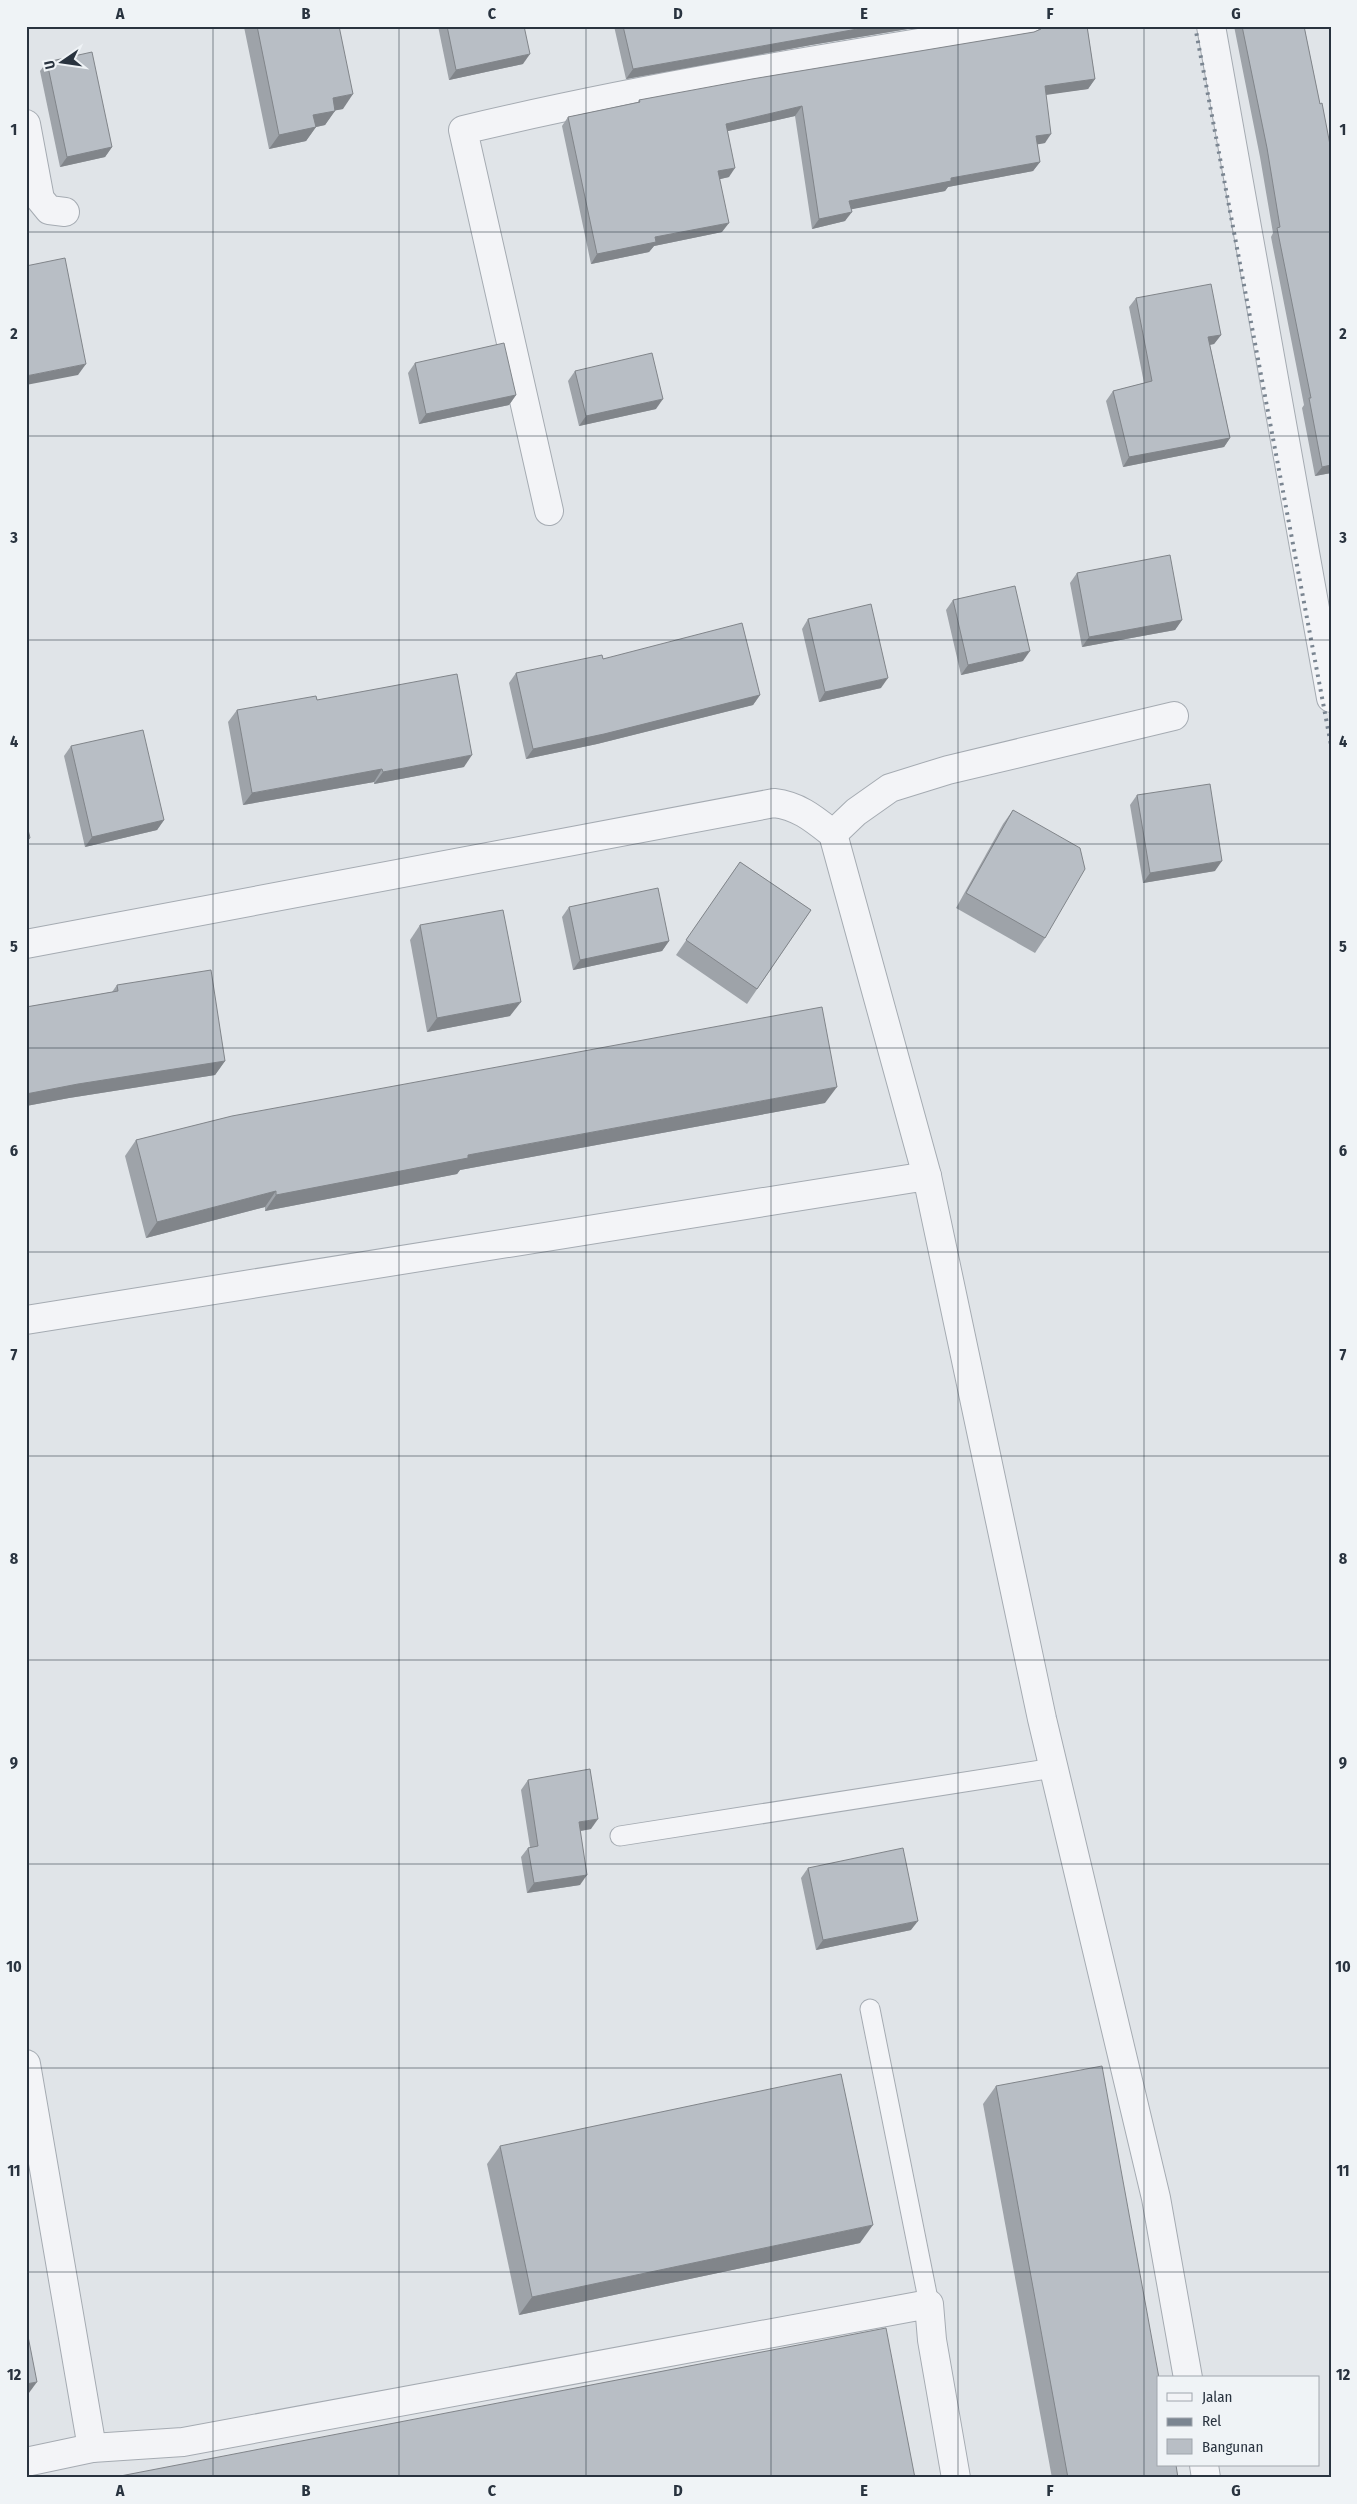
<svg xmlns="http://www.w3.org/2000/svg" width="1357" height="2504" viewBox="0 0 1357 2504" font-family="'Fira Sans Condensed',sans-serif">
<style>
.lines{fill:none;stroke-linecap:round;stroke-linejoin:round}
.service-casing{stroke:#a5abb2;stroke-width:21}
.minor-casing{stroke:#a5abb2;stroke-width:30}
.service{stroke:#f3f4f7;stroke-width:19}
.minor{stroke:#f3f4f7;stroke-width:28}
.rail{stroke:#7a8591;stroke-width:4;stroke-dasharray:2.5 5;stroke-linecap:butt}
.wall{fill:#9ea3a9}
.shaded-wall{fill:#81858a}
.building{fill:#b8bec5;stroke:#81858a}
.grid{fill:none;stroke:#29333f;stroke-width:1;stroke-opacity:0.55}
.neatline{fill:none;stroke:#29333f;stroke-width:2}
.grid-label{font-size:16px;text-anchor:middle;font-weight:bold;fill:#29333f}
</style>
<rect width="100%" height="100%" fill="#e0e4e8"/>
<g class="lines">
<g class="service-casing">
<g id="service">
<path d="M 620,1836 L 1054,1768"/>
<path d="M 870,2009 L 929,2304"/>
</g>
</g>
<g class="minor-casing">
<g id="minor">
<path d="M 1211,26 L 1331,698"/>
<path d="M 26,124 L 40,199 L 49,210 L 65,212"/>
<path d="M 549,511 L 463,130 C 647,86 838,56 1025,26"/>
<path d="M 833,834 L 856,812 L 890,788 L 948,770 L 1174,716"/>
<path d="M 26,944 L 774,803 C 799,806 814,819 833,834 L 927,1176"/>
<path d="M 26,1320 L 927,1176 L 1042,1719 L 1156,2198 L 1188,2378"/>
<path d="M 26,2064 L 92,2448"/>
<path d="M 26,2462 L 92,2448 L 183,2442 L 929,2304 L 932,2340 L 956,2478"/>
<path d="M 1204,2465 L 1206,2478"/>
</g>
</g>
<use href="#service" class="service"/>
<use href="#minor" class="minor"/>
<path class="rail" d="M 1195,26 L 1331,745"/>
</g>
<g class="wall">
<path d="M 244,26 L 339,26 L 343,109 L 335,110 L 325,125 L 316,127 L 306,141 L 269,149 L 244,27 Z"/>
<path d="M 438,26 L 524,26 L 523,64 L 449,80 Z"/>
<path d="M 614,26 L 926,26 L 811,45 L 626,79 Z"/>
<path d="M 1040,26 L 1087,26 L 1095,79 L 1088,89 L 1046,94 L 1045,143 L 1037,144 L 1040,162 L 1033,171 L 948,187 L 945,191 L 851,209 L 845,221 L 812,229 L 795,116 L 728,131 L 729,177 L 720,179 L 722,232 L 654,246 L 649,252 L 591,264 L 562,126 L 568,117 L 638,102 L 639,100 L 1034,32 L 1040,29 Z"/>
<path d="M 1234,26 L 1304,26 L 1320,104 L 1331,150 L 1331,473 L 1315,476 L 1302,408 L 1304,405 L 1271,237 L 1273,233 L 1260,157 Z"/>
<path d="M 47,62 L 112,147 L 105,157 L 60,167 L 40,71 Z"/>
<path d="M 1136,298 L 1221,335 L 1214,344 L 1210,345 L 1230,438 L 1224,447 L 1123,467 L 1106,401 L 1113,391 L 1144,383 L 1129,307 Z"/>
<path d="M 415,363 L 516,395 L 509,405 L 419,424 L 408,373 Z"/>
<path d="M 575,371 L 656,409 L 579,426 L 568,381 Z"/>
<path d="M 1077,573 L 1182,620 L 1175,630 L 1082,647 L 1070,583 Z"/>
<path d="M 953,600 L 1023,661 L 961,675 L 946,610 Z"/>
<path d="M 808,619 L 881,688 L 819,702 L 802,629 Z"/>
<path d="M 603,659 L 760,695 L 753,705 L 597,744 L 526,759 L 509,683 L 516,673 Z"/>
<path d="M 317,700 L 464,767 L 374,784 L 374,782 L 243,805 L 228,722 L 237,710 Z"/>
<path d="M 71,746 L 164,820 L 157,830 L 85,847 L 64,756 Z"/>
<path d="M 1137,795 L 1215,871 L 1143,883 L 1130,805 Z"/>
<path d="M 1013,810 L 1045,938 L 1035,953 L 956,908 L 1003,824 Z"/>
<path d="M 740,862 L 811,910 L 747,1004 L 676,955 Z"/>
<path d="M 569,907 L 669,941 L 662,951 L 573,970 L 562,917 Z"/>
<path d="M 420,925 L 510,1016 L 427,1032 L 410,940 Z"/>
<path d="M 117,985 L 225,1061 L 215,1075 L 69,1098 L 26,1106 L 26,1007 L 112,992 Z"/>
<path d="M 825,1103 L 460,1170 L 457,1174 L 265,1211 L 265,1207 L 146,1238 L 125,1156 L 136,1140 Z"/>
<path d="M 528,1780 L 591,1829 L 581,1831 L 580,1885 L 527,1893 L 521,1857 L 528,1848 L 530,1847 L 521,1790 Z"/>
<path d="M 808,1868 L 911,1930 L 816,1950 L 801,1878 Z"/>
<path d="M 996,2086 L 1178,2478 L 1052,2478 L 983,2104 Z"/>
<path d="M 500,2146 L 860,2243 L 519,2315 L 487,2164 Z"/>
</g>
<g class="shaded-wall">
<path d="M 874,26 L 926,26 L 811,45 L 626,79 L 633,69 L 818,36 Z"/>
<path d="M 530,54 L 523,64 L 449,80 L 456,70 Z"/>
<path d="M 1095,79 L 1088,89 L 1039,96 L 1045,86 Z"/>
<path d="M 353,94 L 343,109 L 322,113 L 333,98 Z"/>
<path d="M 802,106 L 795,116 L 719,133 L 726,124 Z"/>
<path d="M 335,111 L 325,125 L 316,127 L 306,141 L 269,149 L 279,135 L 313,115 Z"/>
<path d="M 1051,134 L 1045,143 L 1029,146 L 1036,136 Z"/>
<path d="M 112,147 L 105,157 L 60,167 L 67,157 Z"/>
<path d="M 1040,162 L 1033,171 L 948,187 L 945,191 L 843,211 L 849,201 L 951,178 Z"/>
<path d="M 735,168 L 729,177 L 712,181 L 718,171 Z"/>
<path d="M 852,212 L 845,221 L 812,229 L 819,219 Z"/>
<path d="M 729,223 L 722,232 L 654,246 L 649,252 L 591,264 L 597,254 L 655,237 Z"/>
<path d="M 1221,335 L 1214,344 L 1202,346 L 1208,337 Z"/>
<path d="M 86,364 L 78,375 L 26,385 L 26,376 Z"/>
<path d="M 516,395 L 509,405 L 419,424 L 426,414 Z"/>
<path d="M 663,399 L 656,409 L 579,426 L 586,416 Z"/>
<path d="M 1230,438 L 1224,447 L 1123,467 L 1129,457 Z"/>
<path d="M 1331,465 L 1331,473 L 1315,476 L 1322,467 Z"/>
<path d="M 1182,620 L 1175,630 L 1082,647 L 1089,637 Z"/>
<path d="M 1030,651 L 1023,661 L 961,675 L 968,665 Z"/>
<path d="M 888,678 L 881,688 L 819,702 L 825,692 Z"/>
<path d="M 760,695 L 753,705 L 597,744 L 526,759 L 533,749 Z"/>
<path d="M 472,755 L 464,767 L 374,784 L 383,772 Z"/>
<path d="M 382,769 L 374,782 L 243,805 L 252,793 Z"/>
<path d="M 164,820 L 157,830 L 85,847 L 92,837 Z"/>
<path d="M 30,838 L 26,844 L 26,839 Z"/>
<path d="M 1222,861 L 1215,871 L 1143,883 L 1150,873 Z"/>
<path d="M 669,941 L 662,951 L 573,970 L 580,960 Z"/>
<path d="M 521,1002 L 510,1016 L 427,1032 L 437,1018 Z"/>
<path d="M 225,1061 L 215,1075 L 69,1098 L 26,1106 L 26,1094 L 78,1084 Z"/>
<path d="M 837,1087 L 825,1103 L 460,1170 L 457,1174 L 265,1211 L 276,1195 L 468,1155 Z"/>
<path d="M 276,1191 L 265,1207 L 146,1238 L 157,1222 Z"/>
<path d="M 598,1819 L 591,1829 L 573,1832 L 579,1822 Z"/>
<path d="M 587,1875 L 580,1885 L 527,1893 L 534,1883 Z"/>
<path d="M 918,1921 L 911,1930 L 816,1950 L 823,1940 Z"/>
<path d="M 873,2225 L 860,2243 L 519,2315 L 532,2297 Z"/>
<path d="M 37,2382 L 26,2397 L 26,2384 Z"/>
</g>
<g class="building">
<path d="M 257,26 L 339,26 L 353,94 L 333,98 L 335,111 L 313,115 L 316,127 L 279,135 Z"/>
<path d="M 447,26 L 524,26 L 530,54 L 456,70 Z"/>
<path d="M 623,26 L 874,26 L 818,36 L 633,69 Z"/>
<path d="M 1043,26 L 1087,26 L 1095,79 L 1045,86 L 1051,134 L 1036,136 L 1040,162 L 951,178 L 951,181 L 849,201 L 852,212 L 819,219 L 802,106 L 726,124 L 735,168 L 718,171 L 729,223 L 655,237 L 656,242 L 597,254 L 568,117 L 640,102 L 639,100 L 752,79 L 1034,32 L 1041,29 Z"/>
<path d="M 1242,26 L 1304,26 L 1320,104 L 1322,103 L 1331,150 L 1331,465 L 1322,467 L 1309,398 L 1311,398 L 1277,228 L 1280,227 L 1267,148 Z"/>
<path d="M 92,52 L 112,147 L 67,157 L 47,62 Z"/>
<path d="M 65,258 L 86,364 L 26,376 L 26,266 Z"/>
<path d="M 1211,284 L 1221,335 L 1208,337 L 1230,438 L 1129,457 L 1113,391 L 1152,381 L 1136,298 Z"/>
<path d="M 504,343 L 516,395 L 426,414 L 415,363 Z"/>
<path d="M 652,353 L 663,399 L 586,416 L 575,371 Z"/>
<path d="M 1170,555 L 1182,620 L 1089,637 L 1077,573 Z"/>
<path d="M 1015,586 L 1030,651 L 968,665 L 953,600 Z"/>
<path d="M 871,604 L 888,678 L 825,692 L 808,619 Z"/>
<path d="M 742,623 L 760,695 L 604,734 L 533,749 L 516,673 L 602,655 L 603,659 Z"/>
<path d="M 457,674 L 472,755 L 383,772 L 382,769 L 252,793 L 237,710 L 316,696 L 317,700 Z"/>
<path d="M 143,730 L 164,820 L 92,837 L 71,746 Z"/>
<path d="M 1210,784 L 1222,861 L 1150,873 L 1137,795 Z"/>
<path d="M 1013,810 L 1080,848 L 1085,869 L 1045,938 L 966,893 Z"/>
<path d="M 26,821 L 30,838 L 26,839 Z"/>
<path d="M 740,862 L 811,910 L 757,989 L 686,940 Z"/>
<path d="M 658,888 L 669,941 L 580,960 L 569,907 Z"/>
<path d="M 503,910 L 521,1002 L 437,1018 L 420,925 Z"/>
<path d="M 211,970 L 225,1061 L 78,1084 L 26,1094 L 26,1007 L 118,991 L 117,985 Z"/>
<path d="M 822,1007 L 837,1087 L 468,1155 L 468,1158 L 276,1195 L 276,1191 L 157,1222 L 136,1140 L 232,1116 Z"/>
<path d="M 590,1769 L 598,1819 L 579,1822 L 587,1875 L 534,1883 L 528,1848 L 538,1846 L 528,1780 Z"/>
<path d="M 903,1848 L 918,1921 L 823,1940 L 808,1868 Z"/>
<path d="M 1102,2066 L 1159,2378 L 1158,2378 L 1158,2465 L 1176,2465 L 1178,2478 L 1068,2478 L 996,2086 Z"/>
<path d="M 841,2074 L 873,2225 L 532,2297 L 500,2146 Z"/>
<path d="M 26,2326 L 37,2382 L 26,2384 Z"/>
<path d="M 886,2328 L 915,2478 L 110,2478 Z"/>
</g>
<path class="grid" d="M 213,26 L 213,2478M 399,26 L 399,2478M 586,26 L 586,2478M 771,26 L 771,2478M 958,26 L 958,2478M 1144,26 L 1144,2478M 26,232 L 1331,232M 26,436 L 1331,436M 26,640 L 1331,640M 26,844 L 1331,844M 26,1048 L 1331,1048M 26,1252 L 1331,1252M 26,1456 L 1331,1456M 26,1660 L 1331,1660M 26,1864 L 1331,1864M 26,2068 L 1331,2068M 26,2272 L 1331,2272"/>
<rect width="1357" height="2504" fill="none" stroke="#eff3f6" stroke-width="55"/>
<rect x="1157" y="2376" width="162" height="90" fill="#eff3f6" stroke="#a0a6ad"/>
<rect x="1167" y="2393" width="25" height="8" fill="#f3f4f7" stroke="#a0a6ad"/>
<text x="1202" y="2402" font-size="15" fill="#29333f">Jalan</text>
<rect x="1167" y="2418" width="25" height="8" fill="#7a8591" stroke="#a0a6ad"/>
<text x="1202" y="2426" font-size="15" fill="#29333f">Rel</text>
<rect x="1167" y="2439" width="25" height="15" fill="#b8bec5" stroke="#a0a6ad"/>
<text x="1202" y="2452" font-size="15" fill="#29333f">Bangunan</text>
<g transform="translate(62 62) rotate(257)" stroke="#eff3f6" stroke-width="4" paint-order="stroke">
<path d="M0-4L9 19L0 12L-9 19Z" fill="#29333f"/>
<text y="-8" font-size="14" font-weight="bold" text-anchor="middle" fill="#29333f">U</text>
</g>
<rect x="28" y="28" width="1302" height="2448" class="neatline"/>
<g class="grid-label">
<text x="120" y="19">A</text>
<text x="306" y="19">B</text>
<text x="492" y="19">C</text>
<text x="678" y="19">D</text>
<text x="864" y="19">E</text>
<text x="1050" y="19">F</text>
<text x="1236" y="19">G</text>
<text x="14" y="135">1</text>
<text x="1343" y="135">1</text>
<text x="14" y="339">2</text>
<text x="1343" y="339">2</text>
<text x="14" y="543">3</text>
<text x="1343" y="543">3</text>
<text x="14" y="747">4</text>
<text x="1343" y="747">4</text>
<text x="14" y="952">5</text>
<text x="1343" y="952">5</text>
<text x="14" y="1156">6</text>
<text x="1343" y="1156">6</text>
<text x="14" y="1360">7</text>
<text x="1343" y="1360">7</text>
<text x="14" y="1564">8</text>
<text x="1343" y="1564">8</text>
<text x="14" y="1768">9</text>
<text x="1343" y="1768">9</text>
<text x="14" y="1972">10</text>
<text x="1343" y="1972">10</text>
<text x="14" y="2176">11</text>
<text x="1343" y="2176">11</text>
<text x="14" y="2380">12</text>
<text x="1343" y="2380">12</text>
<text x="120" y="2496">A</text>
<text x="306" y="2496">B</text>
<text x="492" y="2496">C</text>
<text x="678" y="2496">D</text>
<text x="864" y="2496">E</text>
<text x="1050" y="2496">F</text>
<text x="1236" y="2496">G</text>
</g>
</svg>
